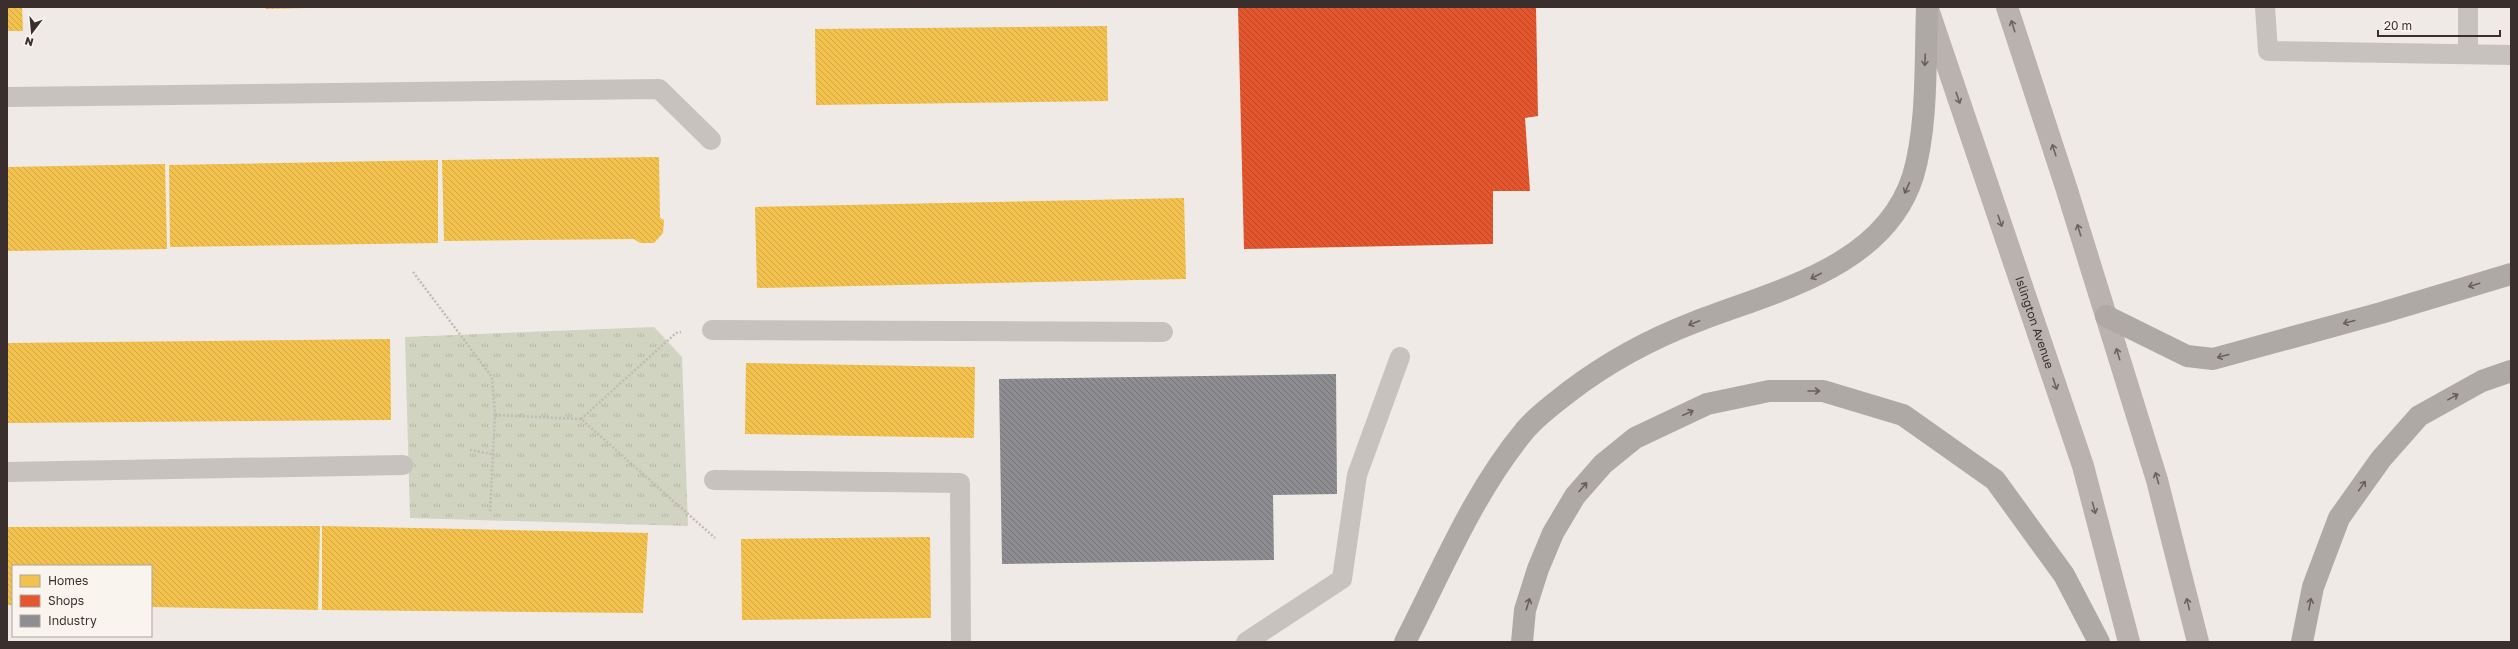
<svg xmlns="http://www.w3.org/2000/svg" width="2518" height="649" viewBox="0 0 2518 649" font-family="'Golos Text',sans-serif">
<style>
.grass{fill:url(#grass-tufts)}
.homes{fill:url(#homes-back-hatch)}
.shops{fill:url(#shops-back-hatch)}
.industry{fill:url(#industry-back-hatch)}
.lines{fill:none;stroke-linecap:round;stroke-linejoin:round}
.path{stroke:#c1bab6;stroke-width:2.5;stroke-dasharray:2 2;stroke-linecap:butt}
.service{stroke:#c8c2be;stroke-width:20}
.secondary{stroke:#b9b2ae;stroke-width:22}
.motorway{stroke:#aea9a4;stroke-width:22}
.oneway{stroke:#6d6360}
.oneway2{stroke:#68605c}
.labels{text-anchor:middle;stroke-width:4;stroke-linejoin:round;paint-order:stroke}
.street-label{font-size:12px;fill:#3a2f2c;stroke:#faf4ee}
</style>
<defs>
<pattern id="grass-tufts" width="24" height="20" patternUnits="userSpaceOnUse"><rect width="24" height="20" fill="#d1d4c0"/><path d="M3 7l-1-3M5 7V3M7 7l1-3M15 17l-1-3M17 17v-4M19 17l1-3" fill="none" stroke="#b4b6a5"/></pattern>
<pattern id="homes-back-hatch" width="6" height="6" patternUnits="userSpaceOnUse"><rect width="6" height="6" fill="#f2c14e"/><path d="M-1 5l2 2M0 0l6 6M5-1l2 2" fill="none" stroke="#d0a644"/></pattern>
<pattern id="shops-back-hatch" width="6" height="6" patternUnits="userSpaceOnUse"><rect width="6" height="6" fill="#e4572e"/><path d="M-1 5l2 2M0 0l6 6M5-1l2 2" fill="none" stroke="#ba4827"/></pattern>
<pattern id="industry-back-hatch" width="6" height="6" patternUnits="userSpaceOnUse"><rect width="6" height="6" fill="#8d8d92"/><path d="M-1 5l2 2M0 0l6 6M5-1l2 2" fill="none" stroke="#747477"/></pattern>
</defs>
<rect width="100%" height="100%" fill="#efeae5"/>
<path class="grass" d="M 654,327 L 682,357 L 688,526 L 410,518 L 405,337 Z"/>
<g class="homes">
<path d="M 7,7 L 22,7 L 23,31 L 7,31 Z"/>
<path d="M 266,7 L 310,7 L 310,8 L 266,9 Z"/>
<path d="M 1107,26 L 1108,101 L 816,105 L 815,29 Z"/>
<path d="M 659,157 L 660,218 L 664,220 L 663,233 L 654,243 L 640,243 L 634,239 L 444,241 L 442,160 Z"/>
<path d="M 438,160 L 438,243 L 170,247 L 169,165 Z"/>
<path d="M 165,164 L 167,249 L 7,251 L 7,167 Z"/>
<path d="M 1184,198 L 1186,279 L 757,288 L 755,207 Z"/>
<path d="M 390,339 L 391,420 L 7,423 L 7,343 Z"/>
<path d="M 746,363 L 975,367 L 974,438 L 745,434 Z"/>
<path d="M 320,526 L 318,610 L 151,607 L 151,566 L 13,566 L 13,605 L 7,605 L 7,527 Z"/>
<path d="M 322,526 L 648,533 L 643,613 L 322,610 Z"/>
<path d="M 930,537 L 931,618 L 742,620 L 741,539 Z"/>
</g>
<path class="shops" d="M 1238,7 L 1536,7 L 1538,116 L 1525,118 L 1530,191 L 1493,191 L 1493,244 L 1244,249 Z"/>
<path class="industry" d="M 1336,374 L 1337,494 L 1273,495 L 1274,560 L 1002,564 L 999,379 Z"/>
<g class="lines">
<g class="path">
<path d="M 413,272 L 492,377 L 495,415 L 490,512"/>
<path d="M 495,415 L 581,419 L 715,538"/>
<path d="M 581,419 L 676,333 L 681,332"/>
<path d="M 470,450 L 492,454"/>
</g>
<g class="service">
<path d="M 2265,7 L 2268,51 L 2511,55"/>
<path d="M 2468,7 L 2468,54"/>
<path d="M 7,97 L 659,89 L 711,140"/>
<path d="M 712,330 L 1163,332"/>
<path d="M 7,472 L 403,465"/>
<path d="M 714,480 L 960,483 L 961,642"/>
<path d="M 1246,642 L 1342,579 L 1357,475 L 1400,357"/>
</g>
<g class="secondary">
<path d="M 2007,7 L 2066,187 L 2157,480 L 2198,642"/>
<path id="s1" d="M 1928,9 L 2083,466 L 2129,642"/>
</g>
<g class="motorway">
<path d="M 2106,316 L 2187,356 L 2213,359 L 2381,313 L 2511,274"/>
<path d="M 1405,642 C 1442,570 1474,491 1526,429 C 1538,415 1556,402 1570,391 C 1608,362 1651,339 1695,322 C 1774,291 1884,268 1913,176 C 1928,126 1925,60 1927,8"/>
<path d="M 1522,642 L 1525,610 L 1538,569 L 1553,533 L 1575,496 L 1603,464 L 1635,438 L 1707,404 L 1769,391 L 1823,391 L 1903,415 L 1995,480 L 2064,575 L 2099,642"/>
<path d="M 2302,642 L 2313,587 L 2339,518 L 2381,459 L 2419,416 L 2482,381 L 2511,371"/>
</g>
</g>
<defs><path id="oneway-shaft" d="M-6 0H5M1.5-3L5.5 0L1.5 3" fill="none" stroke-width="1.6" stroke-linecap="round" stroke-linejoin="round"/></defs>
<g class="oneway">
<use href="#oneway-shaft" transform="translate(2013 26) rotate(-108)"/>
<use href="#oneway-shaft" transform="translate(1958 98) rotate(71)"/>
<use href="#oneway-shaft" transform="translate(2054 150) rotate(-108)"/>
<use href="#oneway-shaft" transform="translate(2000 221) rotate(71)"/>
<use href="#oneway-shaft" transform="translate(2079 230) rotate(-107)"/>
<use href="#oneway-shaft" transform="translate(2118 354) rotate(-107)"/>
<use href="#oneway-shaft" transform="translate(2055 384) rotate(71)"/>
<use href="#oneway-shaft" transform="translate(2157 478) rotate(-106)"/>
<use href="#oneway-shaft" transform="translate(2094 508) rotate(75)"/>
<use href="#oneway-shaft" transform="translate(2188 604) rotate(-104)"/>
</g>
<g class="oneway2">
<use href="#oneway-shaft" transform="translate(1925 60) rotate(93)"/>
<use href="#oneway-shaft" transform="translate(1907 188) rotate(114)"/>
<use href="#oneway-shaft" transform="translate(1816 276) rotate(153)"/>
<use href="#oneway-shaft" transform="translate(2474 285) rotate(163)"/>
<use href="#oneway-shaft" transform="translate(2349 322) rotate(165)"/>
<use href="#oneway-shaft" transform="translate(1694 323) rotate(158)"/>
<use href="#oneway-shaft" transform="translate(2223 356) rotate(165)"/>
<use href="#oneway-shaft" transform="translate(1814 391)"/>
<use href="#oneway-shaft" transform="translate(2453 397) rotate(-29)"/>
<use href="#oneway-shaft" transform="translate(1688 413) rotate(-25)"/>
<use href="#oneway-shaft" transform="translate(2362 486) rotate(-55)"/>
<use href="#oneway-shaft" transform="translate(1583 487) rotate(-49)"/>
<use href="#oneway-shaft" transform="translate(1528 604) rotate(-73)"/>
<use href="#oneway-shaft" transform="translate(2310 604) rotate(-79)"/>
</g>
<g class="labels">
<g class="street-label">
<text dy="4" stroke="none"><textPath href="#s1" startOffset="331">Islington Avenue</textPath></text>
</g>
</g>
<rect width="2518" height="649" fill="none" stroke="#3a2f2c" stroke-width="16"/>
<rect x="12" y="565" width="140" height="72" fill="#faf4ee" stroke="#ada5a0"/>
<rect x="20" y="575" width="20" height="12" fill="#f2c14e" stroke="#ada5a0"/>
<text x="48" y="585" font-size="12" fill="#3a2f2c">Homes</text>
<rect x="20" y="595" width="20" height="12" fill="#e4572e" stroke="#ada5a0"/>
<text x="48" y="605" font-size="12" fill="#3a2f2c">Shops</text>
<rect x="20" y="615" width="20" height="12" fill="#8d8d92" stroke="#ada5a0"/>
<text x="48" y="625" font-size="12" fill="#3a2f2c">Industry</text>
<g transform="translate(32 32) rotate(196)" stroke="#faf4ee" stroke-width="3" paint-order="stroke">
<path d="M0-3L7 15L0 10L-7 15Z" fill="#3a2f2c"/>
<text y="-6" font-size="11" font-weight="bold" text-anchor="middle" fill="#3a2f2c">N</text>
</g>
<path d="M2378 30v6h122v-6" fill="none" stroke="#3a2f2c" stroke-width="2"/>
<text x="2384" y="30" font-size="12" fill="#3a2f2c" stroke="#faf4ee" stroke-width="3" paint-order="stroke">20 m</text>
</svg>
